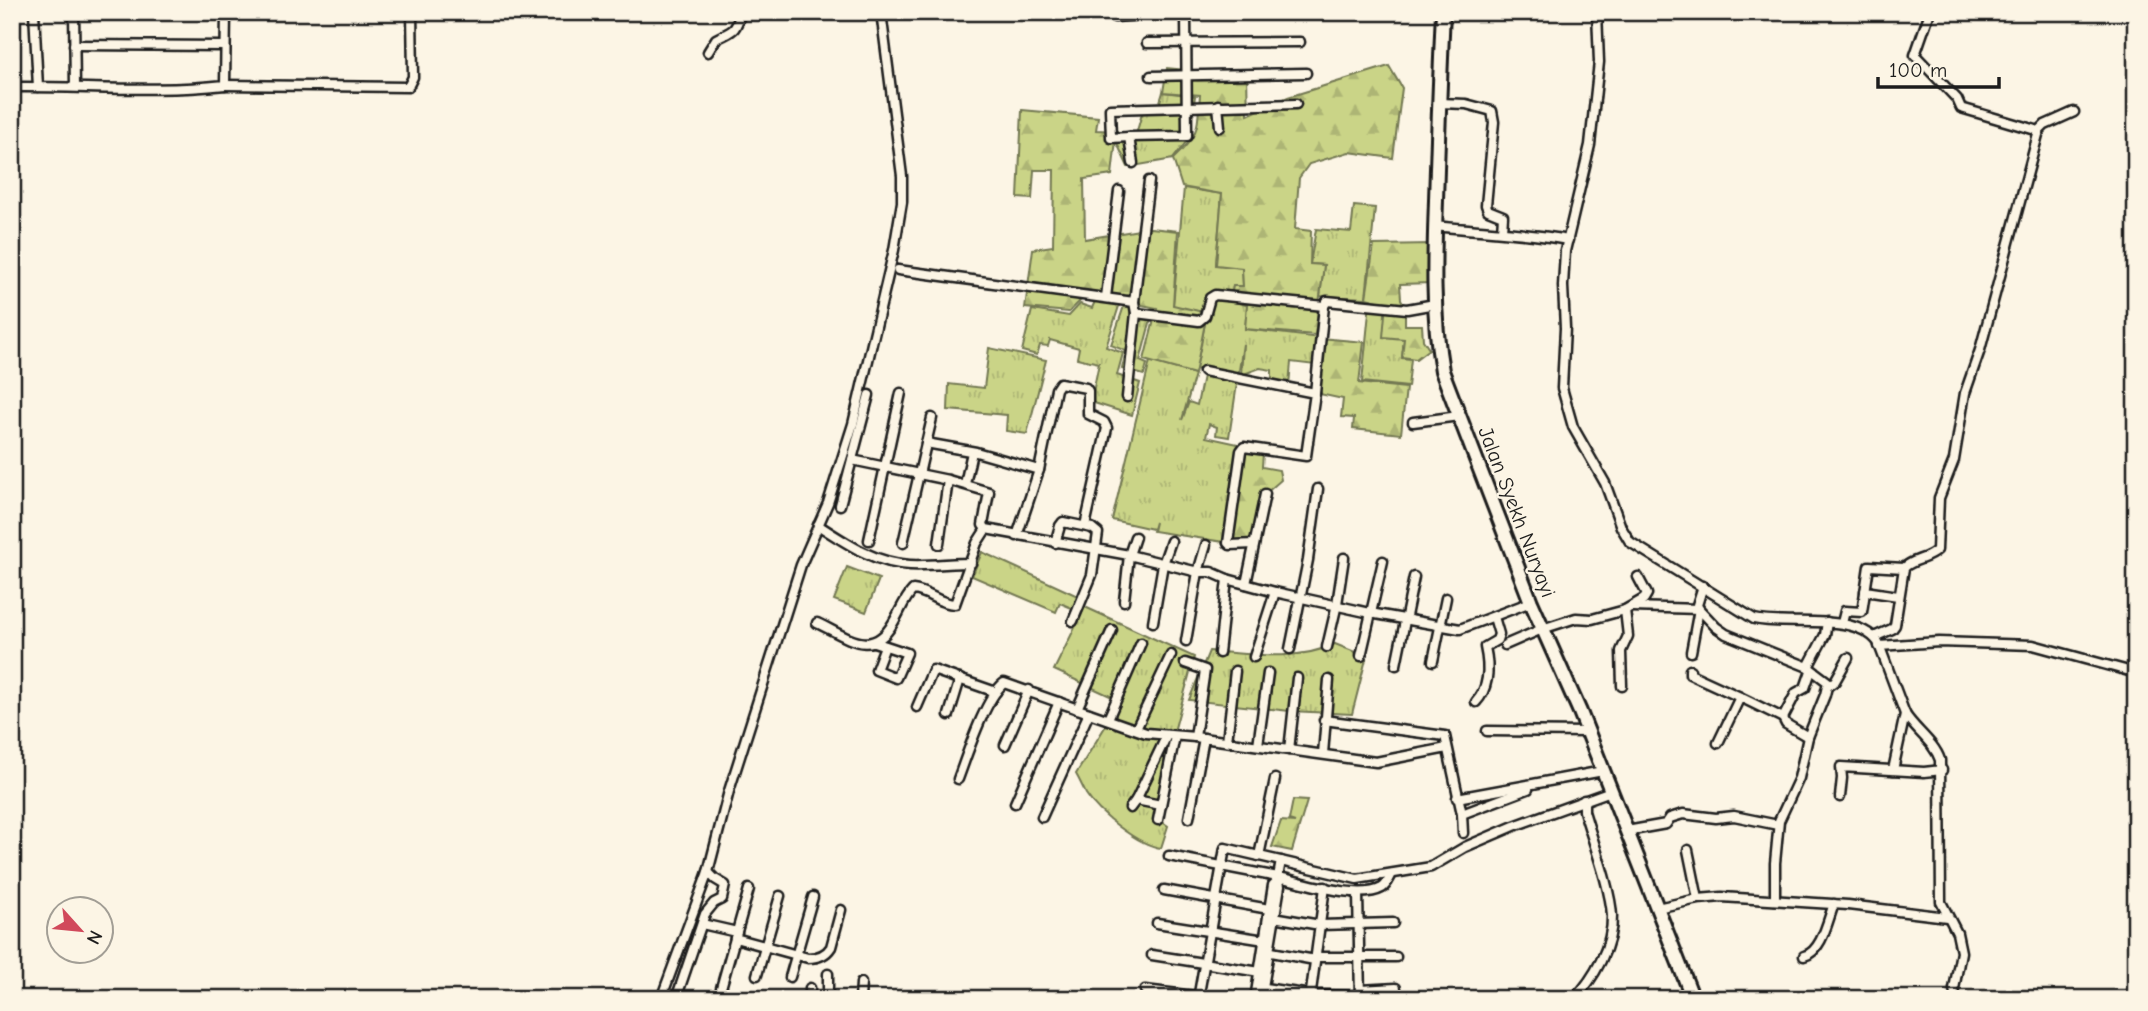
<svg xmlns="http://www.w3.org/2000/svg" width="2148" height="1011" viewBox="0 0 2148 1011" font-family="'Comic Neue',sans-serif">
<style>
.grass{fill:url(#grass-tufts);stroke:#737852;stroke-width:2}
.forest{fill:url(#forest-firs);stroke:#737852;stroke-width:2}
.lines{fill:none;stroke-linecap:round;stroke-linejoin:round}
.minor-casing{stroke:#1c1c1c;stroke-width:13}
.secondary-casing{stroke:#1c1c1c;stroke-width:18}
.minor{stroke:#fcf5e5;stroke-width:8}
.secondary{stroke:#fcf5e5;stroke-width:12}
.labels{text-anchor:middle;stroke-width:5;stroke-linejoin:round;paint-order:stroke}
.street-label{font-size:21px;fill:#1c1c1c;stroke:#fcf5e5}
</style>
<defs>
<pattern id="grass-tufts" width="24" height="20" patternUnits="userSpaceOnUse" patternTransform="scale(1.75)"><rect width="24" height="20" fill="#cad487"/><path d="M3 7l-1-3M5 7V3M7 7l1-3M15 17l-1-3M17 17v-4M19 17l1-3" fill="none" stroke="#adb574"/></pattern>
<pattern id="forest-firs" width="22" height="20" patternUnits="userSpaceOnUse" patternTransform="scale(1.75)"><rect width="22" height="20" fill="#cad487"/><path d="M5 1l3.5 6h-7zM16 11l3.5 6h-7z" fill="#adb574"/></pattern>
</defs>
<rect width="100%" height="100%" fill="#fcf5e5"/>
<filter id="ink" filterUnits="userSpaceOnUse"><feTurbulence type="fractalNoise" baseFrequency=".0143" numOctaves="2"/><feDisplacementMap in="SourceGraphic" scale="14" xChannelSelector="R" yChannelSelector="G"/><feConvolveMatrix kernelMatrix="1 2 1 2 8 2 1 2 1" color-interpolation-filters="sRGB"/></filter>
<g filter="url(#ink)">
<g class="grass">
<path d="M 1163,92 L 1195,96 L 1189,138 L 1173,159 L 1128,167 L 1116,141 L 1135,138 L 1145,103 L 1159,105 Z"/>
<path d="M 1184,188 L 1222,194 L 1216,264 L 1242,268 L 1243,286 L 1230,301 L 1247,305 L 1245,329 L 1320,338 L 1315,365 L 1291,362 L 1289,386 L 1272,383 L 1272,370 L 1260,368 L 1241,375 L 1243,344 L 1229,437 L 1216,435 L 1217,427 L 1209,424 L 1206,437 L 1238,444 L 1224,542 L 1153,531 L 1155,522 L 1153,529 L 1112,520 L 1150,361 L 1195,374 L 1182,420 L 1189,402 L 1197,405 L 1204,371 L 1196,369 L 1207,313 L 1173,306 Z"/>
<path d="M 1354,206 L 1375,208 L 1366,298 L 1320,296 L 1324,265 L 1310,264 L 1316,229 L 1351,232 Z"/>
<path d="M 1097,297 L 1120,303 L 1106,347 L 1123,353 L 1117,375 L 1140,383 L 1132,415 L 1091,402 L 1099,363 L 1077,358 L 1079,348 L 1050,340 L 1048,346 L 1040,345 L 1037,355 L 1022,351 L 1032,310 L 1069,316 L 1080,304 L 1092,308 Z"/>
<path d="M 1370,302 L 1386,303 L 1404,339 L 1402,358 L 1411,359 L 1408,387 L 1362,382 Z"/>
<path d="M 1124,306 L 1153,311 L 1140,361 L 1147,364 L 1144,375 L 1122,369 L 1126,351 L 1111,345 Z"/>
<path d="M 989,348 L 1046,360 L 1027,434 L 1006,431 L 1007,415 L 948,410 L 949,384 L 984,388 Z"/>
<path d="M 982,552 L 1080,597 L 1074,609 L 1060,603 L 1056,612 L 972,576 Z"/>
<path d="M 847,567 L 879,579 L 866,612 L 834,600 Z"/>
<path d="M 1085,607 L 1194,657 L 1167,758 L 1161,821 L 1168,826 L 1161,848 C 1138,845 1098,813 1086,794 C 1083,788 1080,781 1076,774 L 1121,701 L 1054,670 Z"/>
<path d="M 1335,644 L 1355,652 L 1357,658 L 1366,659 L 1352,714 L 1290,711 L 1189,700 L 1209,651 C 1249,654 1297,662 1335,644 Z"/>
</g>
<g class="forest">
<path d="M 1389,66 L 1402,88 L 1393,158 L 1349,152 L 1309,164 L 1299,178 L 1295,229 L 1311,231 L 1310,264 L 1324,265 L 1315,335 L 1245,329 L 1247,305 L 1230,301 L 1233,286 L 1243,286 L 1242,268 L 1216,265 L 1222,194 L 1182,187 L 1173,159 C 1200,133 1197,131 1200,95 L 1163,92 L 1167,68 L 1247,76 L 1248,115 L 1288,97 Z"/>
<path d="M 1022,110 L 1098,117 L 1096,130 L 1117,131 L 1112,175 L 1084,179 L 1085,239 L 1151,228 L 1178,231 L 1173,305 L 1207,313 L 1195,374 L 1144,360 L 1157,308 L 1087,294 L 1069,312 L 1025,308 L 1033,249 L 1053,246 L 1054,170 L 1034,170 L 1032,199 L 1018,198 Z"/>
<path d="M 1432,244 L 1431,283 L 1400,284 L 1401,299 L 1405,307 L 1405,325 L 1422,325 L 1423,340 L 1429,349 L 1416,359 L 1402,357 L 1404,339 L 1383,337 L 1386,303 L 1366,298 L 1374,245 Z"/>
<path d="M 1320,338 L 1364,342 L 1359,383 L 1406,388 L 1401,434 L 1353,429 L 1354,418 L 1341,417 L 1343,399 L 1315,393 Z"/>
<path d="M 1244,450 L 1263,453 L 1262,467 L 1279,470 L 1281,480 L 1265,494 L 1252,541 L 1230,544 Z"/>
<path d="M 1293,800 L 1307,801 L 1292,851 L 1272,847 L 1281,821 L 1295,822 L 1289,820 Z"/>
</g>
<g class="lines">
<g class="minor-casing">
<g id="minor">
<path d="M 34,12 L 38,87"/>
<path d="M 74,12 L 75,87"/>
<path d="M 1597,12 L 1599,62 L 1590,145 L 1565,251 L 1563,286 L 1565,328 L 1562,388 L 1573,427 L 1605,483 L 1621,527 L 1630,542 L 1754,619 C 1789,627 1854,611 1878,642 L 1905,714 C 1915,730 1934,742 1940,760 L 1941,902 L 1957,933 L 1961,952 L 1954,989 L 1956,999"/>
<path d="M 1930,12 L 1915,55 L 1957,99 L 1961,108 L 2039,131"/>
<path d="M 1115,17 L 1183,12"/>
<path d="M 1147,43 L 1300,42"/>
<path d="M 74,45 L 225,46"/>
<path d="M 708,52 L 716,39 C 733,30 735,33 741,12"/>
<path d="M 1151,76 L 1306,73"/>
<path d="M 225,85 L 408,87 L 413,77 L 412,12"/>
<path d="M 12,87 C 83,86 154,93 225,85 L 226,12"/>
<path d="M 1439,103 L 1466,104 L 1492,111 L 1494,122 L 1486,205 L 1488,210 L 1503,216 L 1502,231"/>
<path d="M 1218,105 L 1220,127"/>
<path d="M 1129,137 L 1111,138 L 1110,109 L 1296,104"/>
<path d="M 1133,163 L 1129,137 L 1187,136 L 1186,12"/>
<path d="M 1435,226 C 1480,231 1524,232 1568,240"/>
<path d="M 898,270 L 1134,302 L 1136,313 L 1127,397"/>
<path d="M 1106,297 L 1119,191"/>
<path d="M 1134,302 L 1149,181"/>
<path d="M 1136,313 L 1199,321 L 1205,316 L 1210,298 L 1215,295 L 1324,306"/>
<path d="M 1204,371 L 1315,393 L 1306,456 L 1244,447 L 1241,451 L 1228,543 L 1230,545 L 1254,544"/>
<path d="M 1315,393 L 1324,306 L 1327,301 L 1407,309 L 1435,304"/>
<path d="M 1413,422 L 1459,416"/>
<path d="M 926,443 L 976,452 L 1039,470"/>
<path d="M 852,460 L 948,480 L 989,492 L 983,525 L 986,529 L 1129,555 L 1198,572 L 1211,572 L 1227,579 L 1275,592 L 1370,613 L 1460,629 L 1531,602"/>
<path d="M 965,484 L 972,452"/>
<path d="M 840,505 L 869,395"/>
<path d="M 818,525 C 846,543 876,564 910,565 C 930,566 951,563 971,563"/>
<path d="M 1017,536 L 1039,470 L 1056,389 L 1060,383 L 1086,388 L 1088,391 L 1088,414 L 1104,422 L 1107,428 L 1085,526"/>
<path d="M 869,540 L 901,393"/>
<path d="M 903,543 L 932,418"/>
<path d="M 1055,543 L 1060,526 L 1063,522 L 1092,528 L 1098,533 L 1092,575 L 1073,621"/>
<path d="M 939,544 L 948,480"/>
<path d="M 1246,584 L 1265,494"/>
<path d="M 1865,591 L 1898,596"/>
<path d="M 1124,601 L 1129,555 L 1135,537"/>
<path d="M 1632,607 L 1699,609 L 1716,627 L 1726,634 L 1808,667 L 1828,682 L 1825,695 L 1808,737 L 1799,778 L 1779,821 L 1775,863 L 1775,900"/>
<path d="M 1153,622 L 1163,564 L 1171,541"/>
<path d="M 817,623 C 846,636 872,660 893,623 C 900,612 904,599 913,590 C 928,591 939,604 955,604 L 977,543 L 986,529"/>
<path d="M 1842,623 L 1845,611 L 1862,612 L 1869,566 L 1904,568"/>
<path d="M 1874,637 L 1892,629 L 1895,625 L 1904,568 C 1912,559 1927,560 1937,550 L 1939,498 L 1954,460 L 1965,393 L 1980,350 L 2039,131 L 2045,125 L 2074,112"/>
<path d="M 1186,641 L 1198,572 L 1206,545"/>
<path d="M 874,642 L 907,653 L 896,678 L 876,670 L 885,646"/>
<path d="M 1505,645 L 1542,629 L 1576,618 L 1592,619 L 1625,610 L 1644,599 L 1647,594 L 1638,577"/>
<path d="M 1879,646 L 1939,642 L 2033,645 L 2136,673"/>
<path d="M 1327,647 L 1337,604 L 1344,558"/>
<path d="M 1290,649 L 1308,560 L 1318,489"/>
<path d="M 1691,652 L 1699,609 L 1697,605 L 1703,586"/>
<path d="M 1219,653 L 1227,579"/>
<path d="M 1361,656 L 1383,561"/>
<path d="M 1254,657 L 1275,592"/>
<path d="M 1433,661 L 1446,598"/>
<path d="M 1185,663 L 1205,670 L 1195,737"/>
<path d="M 1396,665 L 1414,577"/>
<path d="M 1808,667 L 1825,635 L 1827,622"/>
<path d="M 1690,670 L 1690,674 L 1740,697"/>
<path d="M 1622,686 L 1621,651 L 1628,636 L 1625,610"/>
<path d="M 1828,686 L 1835,681 L 1848,658"/>
<path d="M 1476,702 C 1490,687 1489,665 1485,647 L 1497,640 L 1499,634 L 1494,617"/>
<path d="M 917,707 L 933,670 L 996,692"/>
<path d="M 1077,709 L 1112,630"/>
<path d="M 949,715 L 960,679"/>
<path d="M 1108,719 L 1141,643"/>
<path d="M 1324,720 L 1445,736 L 1462,814 L 1463,833"/>
<path d="M 1136,729 L 1171,655"/>
<path d="M 1487,731 L 1588,732"/>
<path d="M 1808,737 L 1786,724 L 1783,718 L 1796,693 L 1805,688 L 1811,671"/>
<path d="M 1227,741 L 1235,671"/>
<path d="M 1718,743 L 1740,697 L 1783,718"/>
<path d="M 1005,745 L 1029,690"/>
<path d="M 1258,745 L 1268,673"/>
<path d="M 1289,750 L 1297,678"/>
<path d="M 1323,754 L 1329,680"/>
<path d="M 1893,770 L 1905,714"/>
<path d="M 958,779 C 967,755 985,698 1004,683 L 1146,733 L 1195,737 L 1376,762 L 1447,748"/>
<path d="M 1840,797 L 1842,778 L 1841,767 L 1924,772 L 1942,770"/>
<path d="M 1457,798 L 1603,771"/>
<path d="M 1136,800 L 1161,805"/>
<path d="M 1015,803 L 1059,702"/>
<path d="M 1130,808 L 1136,800 L 1167,735"/>
<path d="M 1462,814 L 1528,789"/>
<path d="M 1042,817 L 1089,713"/>
<path d="M 1189,818 L 1204,738"/>
<path d="M 1158,820 L 1175,736"/>
<path d="M 1627,831 L 1666,824 L 1670,818 L 1683,814 L 1716,818 L 1734,816 L 1778,825"/>
<path d="M 1688,850 L 1698,899"/>
<path d="M 1169,856 L 1278,877 L 1280,886 L 1261,999"/>
<path d="M 1259,856 L 1275,779"/>
<path d="M 1281,861 L 1278,877 C 1304,882 1359,901 1382,888 C 1387,885 1389,879 1392,874"/>
<path d="M 1164,890 L 1269,909"/>
<path d="M 1358,893 L 1360,999"/>
<path d="M 1657,908 L 1698,899 L 1722,897 L 1848,905 L 1947,917"/>
<path d="M 1268,916 L 1320,925 L 1393,923"/>
<path d="M 1157,923 L 1265,940"/>
<path d="M 702,924 L 737,932"/>
<path d="M 735,938 L 808,958 C 817,958 826,955 831,947 L 841,910"/>
<path d="M 1266,951 L 1315,960"/>
<path d="M 1152,955 L 1260,972"/>
<path d="M 1804,956 C 1822,952 1828,919 1834,904"/>
<path d="M 1315,957 L 1396,957"/>
<path d="M 757,975 L 780,896"/>
<path d="M 790,977 L 813,897"/>
<path d="M 1259,987 L 1311,995 L 1360,996"/>
<path d="M 1145,990 L 1220,999"/>
<path d="M 1360,990 L 1396,988"/>
<path d="M 661,999 L 708,872 L 729,791 L 801,565 L 828,503 L 853,424 L 894,250 L 902,202 L 902,176 L 881,12"/>
<path d="M 676,999 L 705,914 L 714,903 L 722,899 L 725,885 L 715,879 L 708,872"/>
<path d="M 724,999 L 721,988 L 749,889"/>
<path d="M 810,999 L 810,988"/>
<path d="M 828,999 L 828,974"/>
<path d="M 860,999 L 861,983"/>
<path d="M 984,999 L 1014,999"/>
<path d="M 1198,999 L 1225,848 L 1357,879 L 1431,867 L 1465,847 L 1514,826 L 1611,791"/>
<path d="M 1255,999 L 1273,885 L 1277,881"/>
<path d="M 1310,999 L 1325,887"/>
<path d="M 1574,999 C 1594,979 1613,945 1612,916 C 1611,889 1592,839 1584,811 L 1584,800"/>
</g>
</g>
<g class="secondary-casing">
<path id="secondary" d="M 1443,12 C 1440,75 1438,137 1436,200 C 1434,257 1432,314 1442,371 L 1531,602 L 1580,712 L 1693,999"/>
</g>
<use href="#minor" class="minor"/>
<use href="#secondary" class="secondary"/>
</g>
</g>
<g class="labels">
<g class="street-label">
<text transform="translate(1517 512) rotate(69)" y="7">Jalan Syekh Nuryayi</text>
</g>
</g>
<rect width="2148" height="1011" fill="none" stroke="#fcf5e5" stroke-width="42"/>
<rect x="21" y="21" width="2106" height="969" fill="none" stroke="#1c1c1c" stroke-width="2.5" filter="url(#ink)"/>
<g transform="translate(80 930) rotate(117)"><circle r="33" fill="#fcf5e5" stroke="#a29e95" stroke-width="2"/>
<path d="M0-5L12 26L0 18L-12 26Z" fill="#d1495b"/>
<text y="-10" font-size="19" font-weight="bold" text-anchor="middle" fill="#1c1c1c">N</text>
</g>
<path d="M1878 77v10h121v-10" fill="none" stroke="#1c1c1c" stroke-width="3.5"/>
<text x="1889" y="77" font-size="21" fill="#1c1c1c" stroke="#fcf5e5" stroke-width="5" paint-order="stroke">100 m</text>
</svg>
